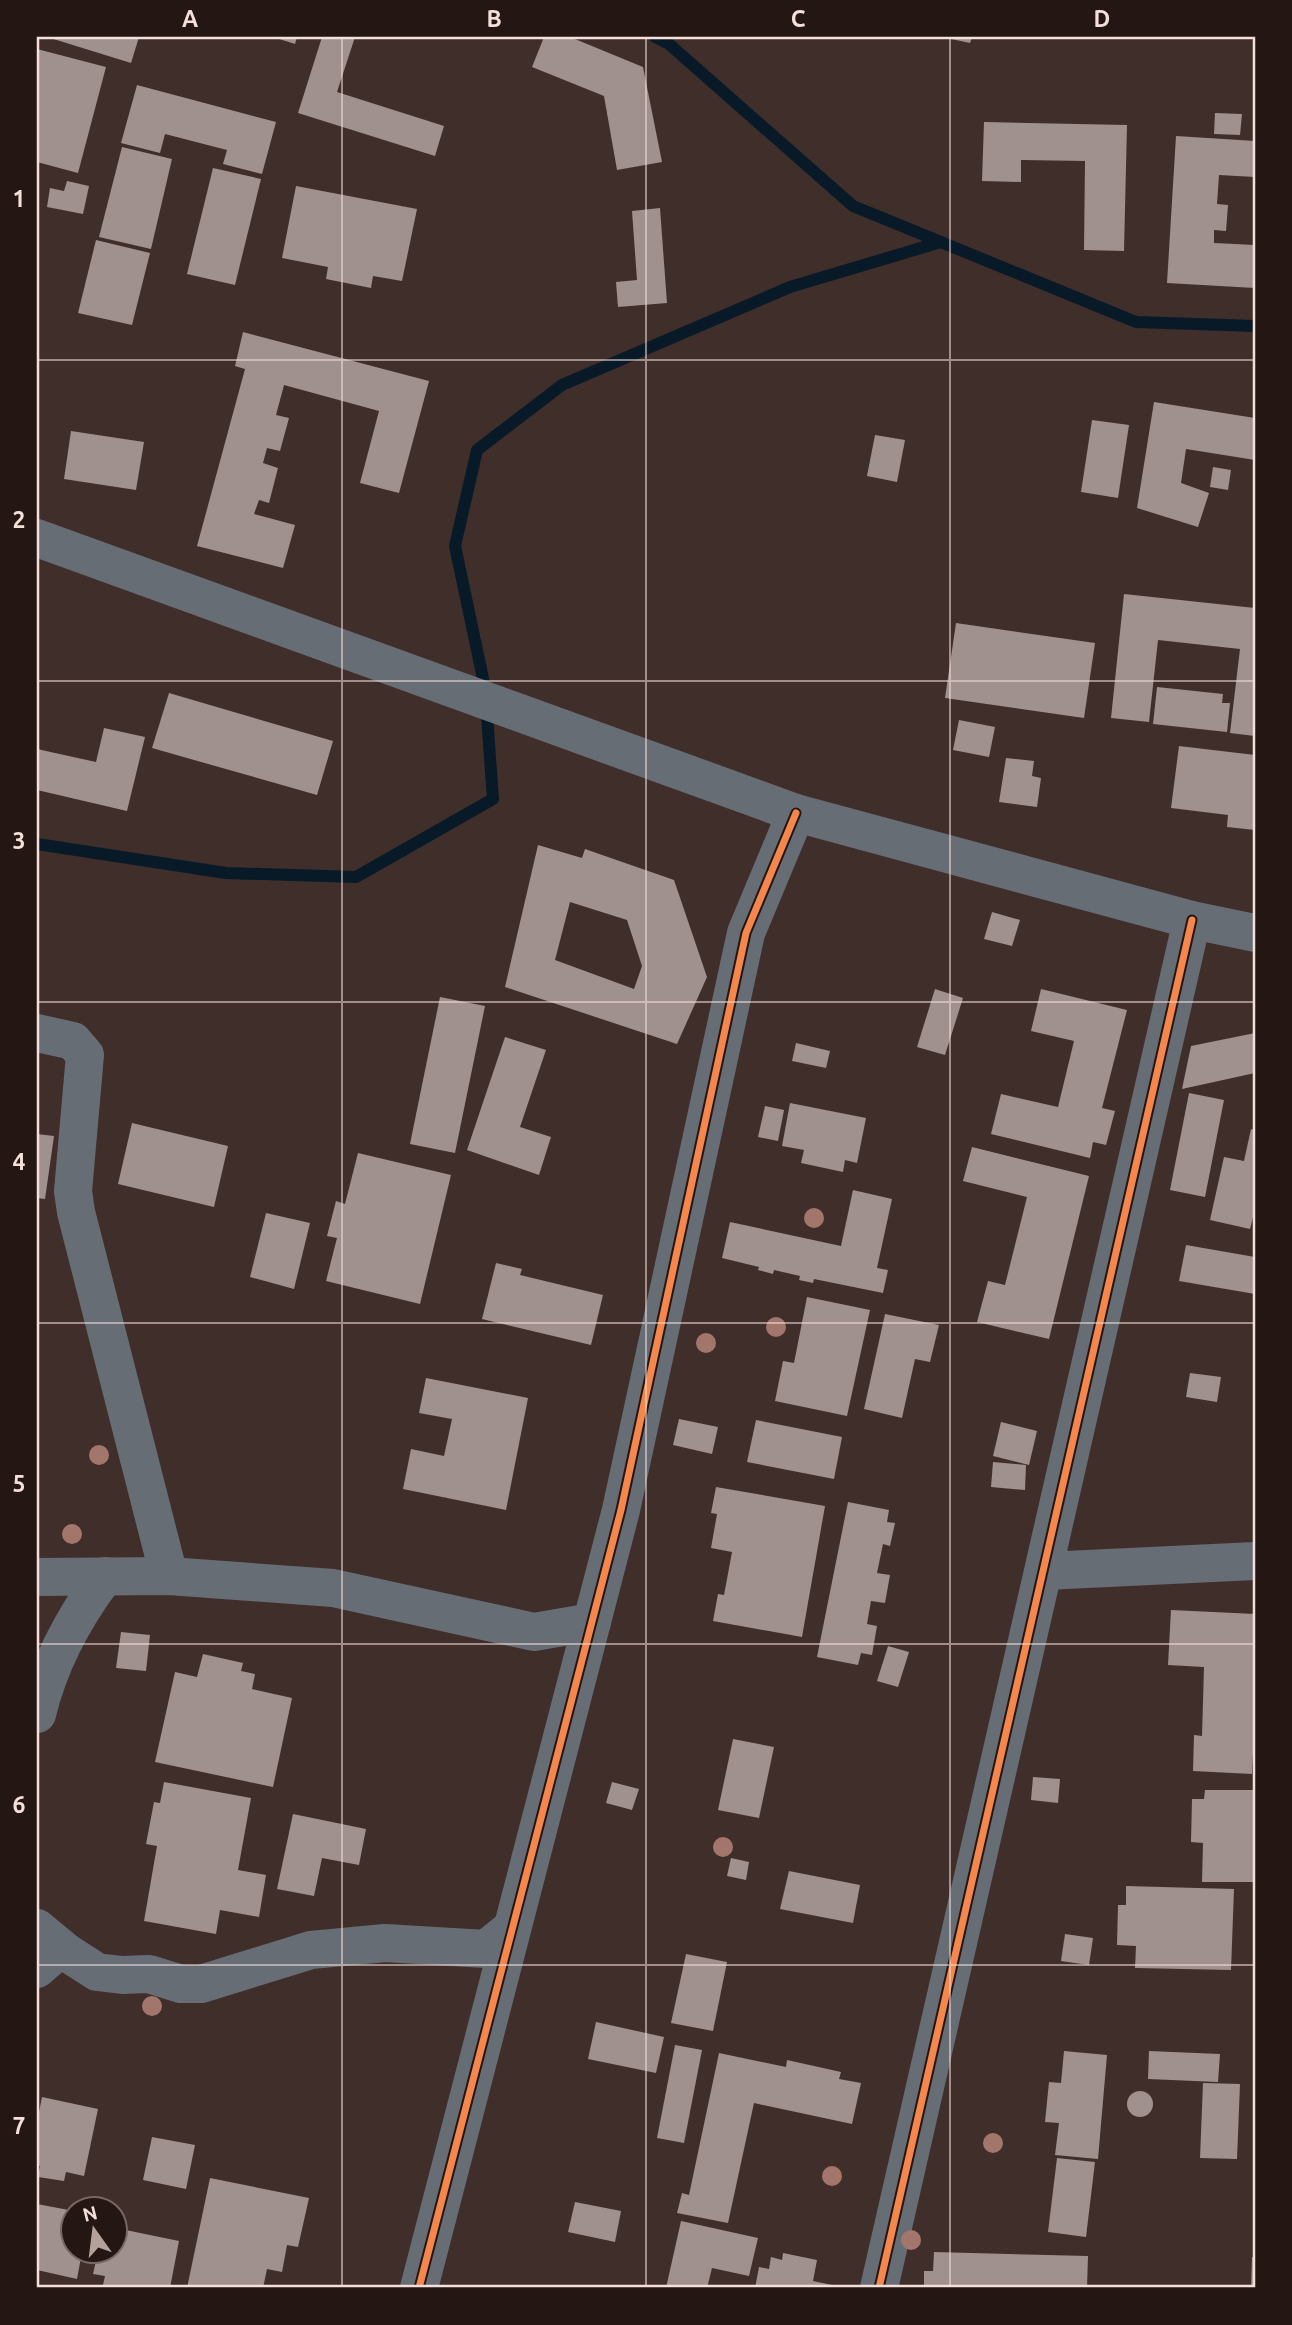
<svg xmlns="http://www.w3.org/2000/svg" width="1292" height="2325" viewBox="0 0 1292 2325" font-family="Ubuntu,sans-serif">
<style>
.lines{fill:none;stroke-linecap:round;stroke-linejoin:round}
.stream{stroke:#081a28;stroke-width:12}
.building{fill:#a0918e;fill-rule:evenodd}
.minor{stroke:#676d75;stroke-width:38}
.cycleway-casing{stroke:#241613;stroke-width:11}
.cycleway{stroke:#f5874c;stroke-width:7}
.tree{fill:#a3766c}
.grid{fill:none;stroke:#f4dfda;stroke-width:2;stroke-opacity:0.55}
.neatline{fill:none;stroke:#f4dfda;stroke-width:2.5}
.grid-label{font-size:23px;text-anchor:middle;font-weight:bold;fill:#f4dfda}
</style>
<rect width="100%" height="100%" fill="#402e2a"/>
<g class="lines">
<g class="stream">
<path d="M 655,37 L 669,44 L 853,206 L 1136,322 L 1255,326"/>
<path d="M 37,844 L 226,873 L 356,877 L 493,799 L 485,688 L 455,546 L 477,450 L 562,385 L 790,287 L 941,242"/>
</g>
</g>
<g class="building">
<path d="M 47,37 L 139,37 L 131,63 Z"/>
<path d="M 273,37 L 297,37 L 295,44 Z"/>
<path d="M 322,37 L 355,37 L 337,92 L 444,126 L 435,156 L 298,113 Z"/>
<path d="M 544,37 L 570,37 L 643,67 L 662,162 L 617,170 L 604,96 L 532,67 Z"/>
<path d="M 942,37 L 972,37 L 970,43 Z"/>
<path d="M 37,49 L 106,67 L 78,173 L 37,162 Z"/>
<path d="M 137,85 L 276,122 L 262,174 L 223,164 L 227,150 L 165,134 L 160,153 L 121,143 Z"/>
<path d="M 1215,113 L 1242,114 L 1240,135 L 1214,134 Z"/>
<path d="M 984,122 L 1127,125 L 1124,251 L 1084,250 L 1085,161 L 1021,160 L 1021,182 L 982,181 Z"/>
<path d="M 1176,136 L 1255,141 L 1255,177 L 1219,175 L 1217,204 L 1228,205 L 1226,231 L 1214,230 L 1214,243 L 1255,245 L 1255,288 L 1167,283 Z"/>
<path d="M 122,147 L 172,159 L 151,249 L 99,237 Z"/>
<path d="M 213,168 L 261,179 L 235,285 L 187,274 Z"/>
<path d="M 67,181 L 89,186 L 83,214 L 47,207 L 50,188 L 64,191 Z"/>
<path d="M 296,186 L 417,209 L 402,281 L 373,276 L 371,288 L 326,279 L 328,267 L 282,258 Z"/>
<path d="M 660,208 L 667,303 L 618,307 L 616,282 L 637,280 L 632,211 Z"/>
<path d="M 96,240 L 150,253 L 132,325 L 78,313 Z"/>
<path d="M 243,332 L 429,381 L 399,493 L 360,483 L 379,411 L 284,385 L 276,415 L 289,418 L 280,451 L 267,448 L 263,463 L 278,468 L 269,503 L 259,500 L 254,514 L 295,525 L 283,568 L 197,546 L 245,369 L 235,366 Z"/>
<path d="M 1154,402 L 1255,418 L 1255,460 L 1186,449 L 1181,483 L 1209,493 L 1198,527 L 1137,508 Z"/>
<path d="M 1092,420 L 1129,425 L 1118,498 L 1081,492 Z"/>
<path d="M 71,431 L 144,442 L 136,490 L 64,479 Z"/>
<path d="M 875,435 L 905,440 L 897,482 L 867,476 Z"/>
<path d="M 1213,467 L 1231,470 L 1228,490 L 1210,487 Z"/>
<path d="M 1124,594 L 1255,608 L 1255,736 L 1230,733 L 1240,649 L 1158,640 L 1149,722 L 1111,718 Z"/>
<path d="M 956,623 L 1095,643 L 1084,718 L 945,698 Z"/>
<path d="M 1157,687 L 1223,694 L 1222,703 L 1230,703 L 1227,732 L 1153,724 Z"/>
<path d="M 169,693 L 333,741 L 317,795 L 152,748 Z"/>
<path d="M 959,720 L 995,727 L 989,757 L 953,750 Z"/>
<path d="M 104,728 L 145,737 L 127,811 L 37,790 L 37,749 L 96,762 Z"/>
<path d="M 1179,746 L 1255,755 L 1255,830 L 1227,827 L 1228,815 L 1171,808 Z"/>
<path d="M 1006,758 L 1034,761 L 1032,776 L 1041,778 L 1037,807 L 999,802 Z"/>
<path d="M 538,845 L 582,858 L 585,849 L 674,880 L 707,977 L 677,1044 L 505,987 ZM 570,902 L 627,920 L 642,966 L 634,989 L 555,960 Z"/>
<path d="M 992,912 L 1020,920 L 1012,946 L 984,939 Z"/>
<path d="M 935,989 L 963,998 L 945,1055 L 917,1047 Z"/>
<path d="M 1041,989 L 1127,1010 L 1102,1108 L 1115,1111 L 1106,1145 L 1093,1142 L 1090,1158 L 991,1134 L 1001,1094 L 1058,1107 L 1074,1041 L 1031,1031 Z"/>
<path d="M 440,997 L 485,1006 L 455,1153 L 410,1144 Z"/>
<path d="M 1255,1033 L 1255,1073 L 1182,1089 L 1191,1046 Z"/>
<path d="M 505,1037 L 546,1050 L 520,1127 L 551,1137 L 539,1175 L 467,1150 Z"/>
<path d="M 796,1043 L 830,1051 L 826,1068 L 792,1061 Z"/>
<path d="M 1189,1093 L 1224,1100 L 1205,1197 L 1170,1190 Z"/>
<path d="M 790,1103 L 866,1118 L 857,1163 L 845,1160 L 843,1172 L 801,1163 L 804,1150 L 782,1146 Z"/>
<path d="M 765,1106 L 784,1110 L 778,1141 L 758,1137 Z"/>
<path d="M 132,1123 L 228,1146 L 214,1207 L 118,1184 Z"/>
<path d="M 1251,1129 L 1255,1130 L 1255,1214 L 1254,1213 L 1250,1229 L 1210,1220 L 1224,1157 L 1244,1161 Z"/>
<path d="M 37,1134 L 54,1136 L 45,1199 L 37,1198 Z"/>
<path d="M 972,1147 L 1089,1176 L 1049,1339 L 977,1322 L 988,1281 L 1005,1285 L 1027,1197 L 963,1181 Z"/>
<path d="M 358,1153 L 451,1175 L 420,1304 L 326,1281 L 337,1238 L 327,1236 L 336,1201 L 345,1204 Z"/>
<path d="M 853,1190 L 892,1199 L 877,1268 L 888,1270 L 883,1293 L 814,1279 L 813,1283 L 799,1280 L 800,1276 L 774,1270 L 773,1274 L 758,1270 L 759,1267 L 722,1258 L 730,1222 L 841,1246 Z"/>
<path d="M 266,1213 L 310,1223 L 294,1289 L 250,1277 Z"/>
<path d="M 1186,1245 L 1255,1257 L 1255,1294 L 1179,1281 Z"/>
<path d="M 496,1263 L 522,1269 L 520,1275 L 603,1295 L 591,1345 L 482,1319 Z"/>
<path d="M 807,1297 L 870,1310 L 847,1416 L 775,1401 L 783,1361 L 794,1363 Z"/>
<path d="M 885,1314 L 939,1325 L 930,1362 L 915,1359 L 902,1418 L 864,1409 Z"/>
<path d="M 1190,1373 L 1221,1377 L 1217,1402 L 1186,1397 Z"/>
<path d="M 426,1378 L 528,1398 L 506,1510 L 403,1489 L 411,1449 L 444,1456 L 452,1419 L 419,1413 Z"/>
<path d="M 679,1419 L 718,1427 L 712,1454 L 673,1445 Z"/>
<path d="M 756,1420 L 842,1437 L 834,1479 L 747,1462 Z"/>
<path d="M 1001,1422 L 1037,1431 L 1029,1465 L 993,1456 Z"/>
<path d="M 993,1462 L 1026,1465 L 1025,1490 L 991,1487 Z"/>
<path d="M 716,1487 L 825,1506 L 802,1637 L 713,1621 L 718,1594 L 724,1595 L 732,1552 L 711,1548 L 717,1514 L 711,1513 Z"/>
<path d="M 848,1502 L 889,1510 L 887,1522 L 895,1523 L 890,1546 L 883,1544 L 877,1573 L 890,1575 L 885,1603 L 871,1601 L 867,1624 L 877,1626 L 872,1655 L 861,1653 L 858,1665 L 817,1657 Z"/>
<path d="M 1171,1610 L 1255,1614 L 1255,1708 L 1252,1774 L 1193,1771 L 1194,1735 L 1202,1736 L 1204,1667 L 1168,1665 Z"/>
<path d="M 121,1632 L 150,1635 L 146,1671 L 116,1668 Z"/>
<path d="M 888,1646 L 909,1652 L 898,1687 L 877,1681 Z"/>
<path d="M 203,1654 L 243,1663 L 241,1671 L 255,1674 L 252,1689 L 292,1698 L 273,1787 L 155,1762 L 175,1672 L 197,1677 Z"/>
<path d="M 733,1739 L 774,1747 L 759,1818 L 718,1810 Z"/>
<path d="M 1033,1777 L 1060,1779 L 1058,1803 L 1031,1800 Z"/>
<path d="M 164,1782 L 251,1798 L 238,1870 L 266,1875 L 259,1917 L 220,1910 L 216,1934 L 144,1921 L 157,1846 L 146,1844 L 154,1802 L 160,1803 Z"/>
<path d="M 612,1782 L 639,1789 L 632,1810 L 606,1803 Z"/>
<path d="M 1205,1790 L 1255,1790 L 1255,1882 L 1202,1882 L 1203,1843 L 1191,1842 L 1192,1799 L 1204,1799 Z"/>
<path d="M 293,1814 L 366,1829 L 359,1865 L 322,1858 L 314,1896 L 277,1889 Z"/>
<path d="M 731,1858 L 749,1862 L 746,1880 L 727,1876 Z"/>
<path d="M 789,1871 L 860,1885 L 853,1923 L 780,1909 Z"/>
<path d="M 1126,1886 L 1234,1889 L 1231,1970 L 1135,1968 L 1136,1946 L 1117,1945 L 1118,1905 L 1126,1905 Z"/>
<path d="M 1065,1934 L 1093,1938 L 1089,1965 L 1061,1961 Z"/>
<path d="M 686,1954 L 727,1962 L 713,2031 L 671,2023 Z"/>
<path d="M 596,2022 L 664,2037 L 656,2073 L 588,2059 Z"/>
<path d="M 675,2045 L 702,2050 L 684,2143 L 657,2138 Z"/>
<path d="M 1064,2051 L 1107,2055 L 1098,2159 L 1055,2155 L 1059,2123 L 1045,2122 L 1049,2082 L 1061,2083 Z"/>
<path d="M 1149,2051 L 1220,2054 L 1218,2082 L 1148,2079 Z"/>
<path d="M 719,2053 L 786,2067 L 787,2060 L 841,2072 L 839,2079 L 861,2083 L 852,2124 L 754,2103 L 728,2223 L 677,2213 L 682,2193 L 689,2195 Z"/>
<path d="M 1203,2083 L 1240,2084 L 1237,2159 L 1200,2158 Z"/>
<circle cx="1140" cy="2104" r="13"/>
<path d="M 42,2097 L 98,2109 L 84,2176 L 66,2172 L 64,2181 L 38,2177 L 40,2166 L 37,2165 L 37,2122 Z"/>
<path d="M 152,2137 L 195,2145 L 186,2189 L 143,2180 Z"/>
<path d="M 1057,2158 L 1095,2162 L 1086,2237 L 1048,2232 Z"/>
<path d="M 210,2178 L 309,2198 L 298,2247 L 287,2245 L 282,2272 L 267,2269 L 263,2288 L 187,2288 Z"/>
<path d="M 575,2202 L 621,2211 L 615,2242 L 568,2232 Z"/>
<path d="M 37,2204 L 74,2211 L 74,2252 L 82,2252 L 77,2279 L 37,2270 Z"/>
<path d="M 681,2221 L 758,2238 L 749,2276 L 712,2268 L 707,2288 L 666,2288 Z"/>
<path d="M 116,2228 L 179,2241 L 170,2288 L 119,2288 L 103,2285 L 105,2276 L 93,2274 L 98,2252 L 116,2252 Z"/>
<path d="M 934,2252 L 1088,2256 L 1087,2288 L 924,2288 L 924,2271 L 933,2271 Z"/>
<path d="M 783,2253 L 817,2260 L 813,2281 L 832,2285 L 831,2288 L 755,2288 L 759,2267 L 769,2269 L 771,2257 L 782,2260 Z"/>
<path d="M 1252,2257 L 1255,2257 L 1255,2288 L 1251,2288 Z"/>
</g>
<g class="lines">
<g class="minor">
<path d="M 37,538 L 796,813 L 1192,920 L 1255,933"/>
<path d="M 37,1033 L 73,1041 L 85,1055 L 73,1191 L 76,1212 L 169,1576"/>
<path d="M 1045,1571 L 1255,1561"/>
<path d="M 37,1577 L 169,1576 L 333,1588 L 534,1632 L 592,1622"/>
<path d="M 37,1714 C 49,1664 74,1617 105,1576"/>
<path d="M 37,1928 L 66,1952 L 97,1972 L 122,1975 L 149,1974 L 181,1984 L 201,1984 L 311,1950 L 385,1943 L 486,1949 L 512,1928"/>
<path d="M 37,1969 L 54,1954 L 66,1952"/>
<path d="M 419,2288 L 621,1510 L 746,933 L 796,813"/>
<path d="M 879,2288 L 1192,920"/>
</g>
<g class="cycleway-casing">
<g id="cycleway">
<path d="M 419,2288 L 621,1510 L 746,933 L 796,813"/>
<path d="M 879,2288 L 1192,920"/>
</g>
</g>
<use href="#cycleway" class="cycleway"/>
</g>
<g class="tree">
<circle cx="814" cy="1218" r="10"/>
<circle cx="776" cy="1327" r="10"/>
<circle cx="706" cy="1343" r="10"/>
<circle cx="99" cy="1455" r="10"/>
<circle cx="72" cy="1534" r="10"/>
<circle cx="723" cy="1847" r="10"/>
<circle cx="152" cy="2006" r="10"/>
<circle cx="993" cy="2143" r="10"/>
<circle cx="832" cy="2176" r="10"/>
<circle cx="911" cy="2240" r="10"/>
</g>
<path class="grid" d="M 342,37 L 342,2288M 646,37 L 646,2288M 950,37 L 950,2288M 37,360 L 1255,360M 37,681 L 1255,681M 37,1002 L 1255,1002M 37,1323 L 1255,1323M 37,1644 L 1255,1644M 37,1965 L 1255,1965"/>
<rect width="1292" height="2325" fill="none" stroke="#241613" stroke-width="77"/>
<g transform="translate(94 2230) rotate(346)"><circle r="33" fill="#241613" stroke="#776663" stroke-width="2"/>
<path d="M0-5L12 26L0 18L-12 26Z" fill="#b5a19c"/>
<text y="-10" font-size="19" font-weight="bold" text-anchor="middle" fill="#f4dfda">N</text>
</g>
<rect x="38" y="38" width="1216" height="2248" class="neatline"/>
<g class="grid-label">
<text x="190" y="27">A</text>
<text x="494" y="27">B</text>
<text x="798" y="27">C</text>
<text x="1102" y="27">D</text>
<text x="19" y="207">1</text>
<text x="19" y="528">2</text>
<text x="19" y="849">3</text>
<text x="19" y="1170">4</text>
<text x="19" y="1492">5</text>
<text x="19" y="1813">6</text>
<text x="19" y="2134">7</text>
</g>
</svg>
